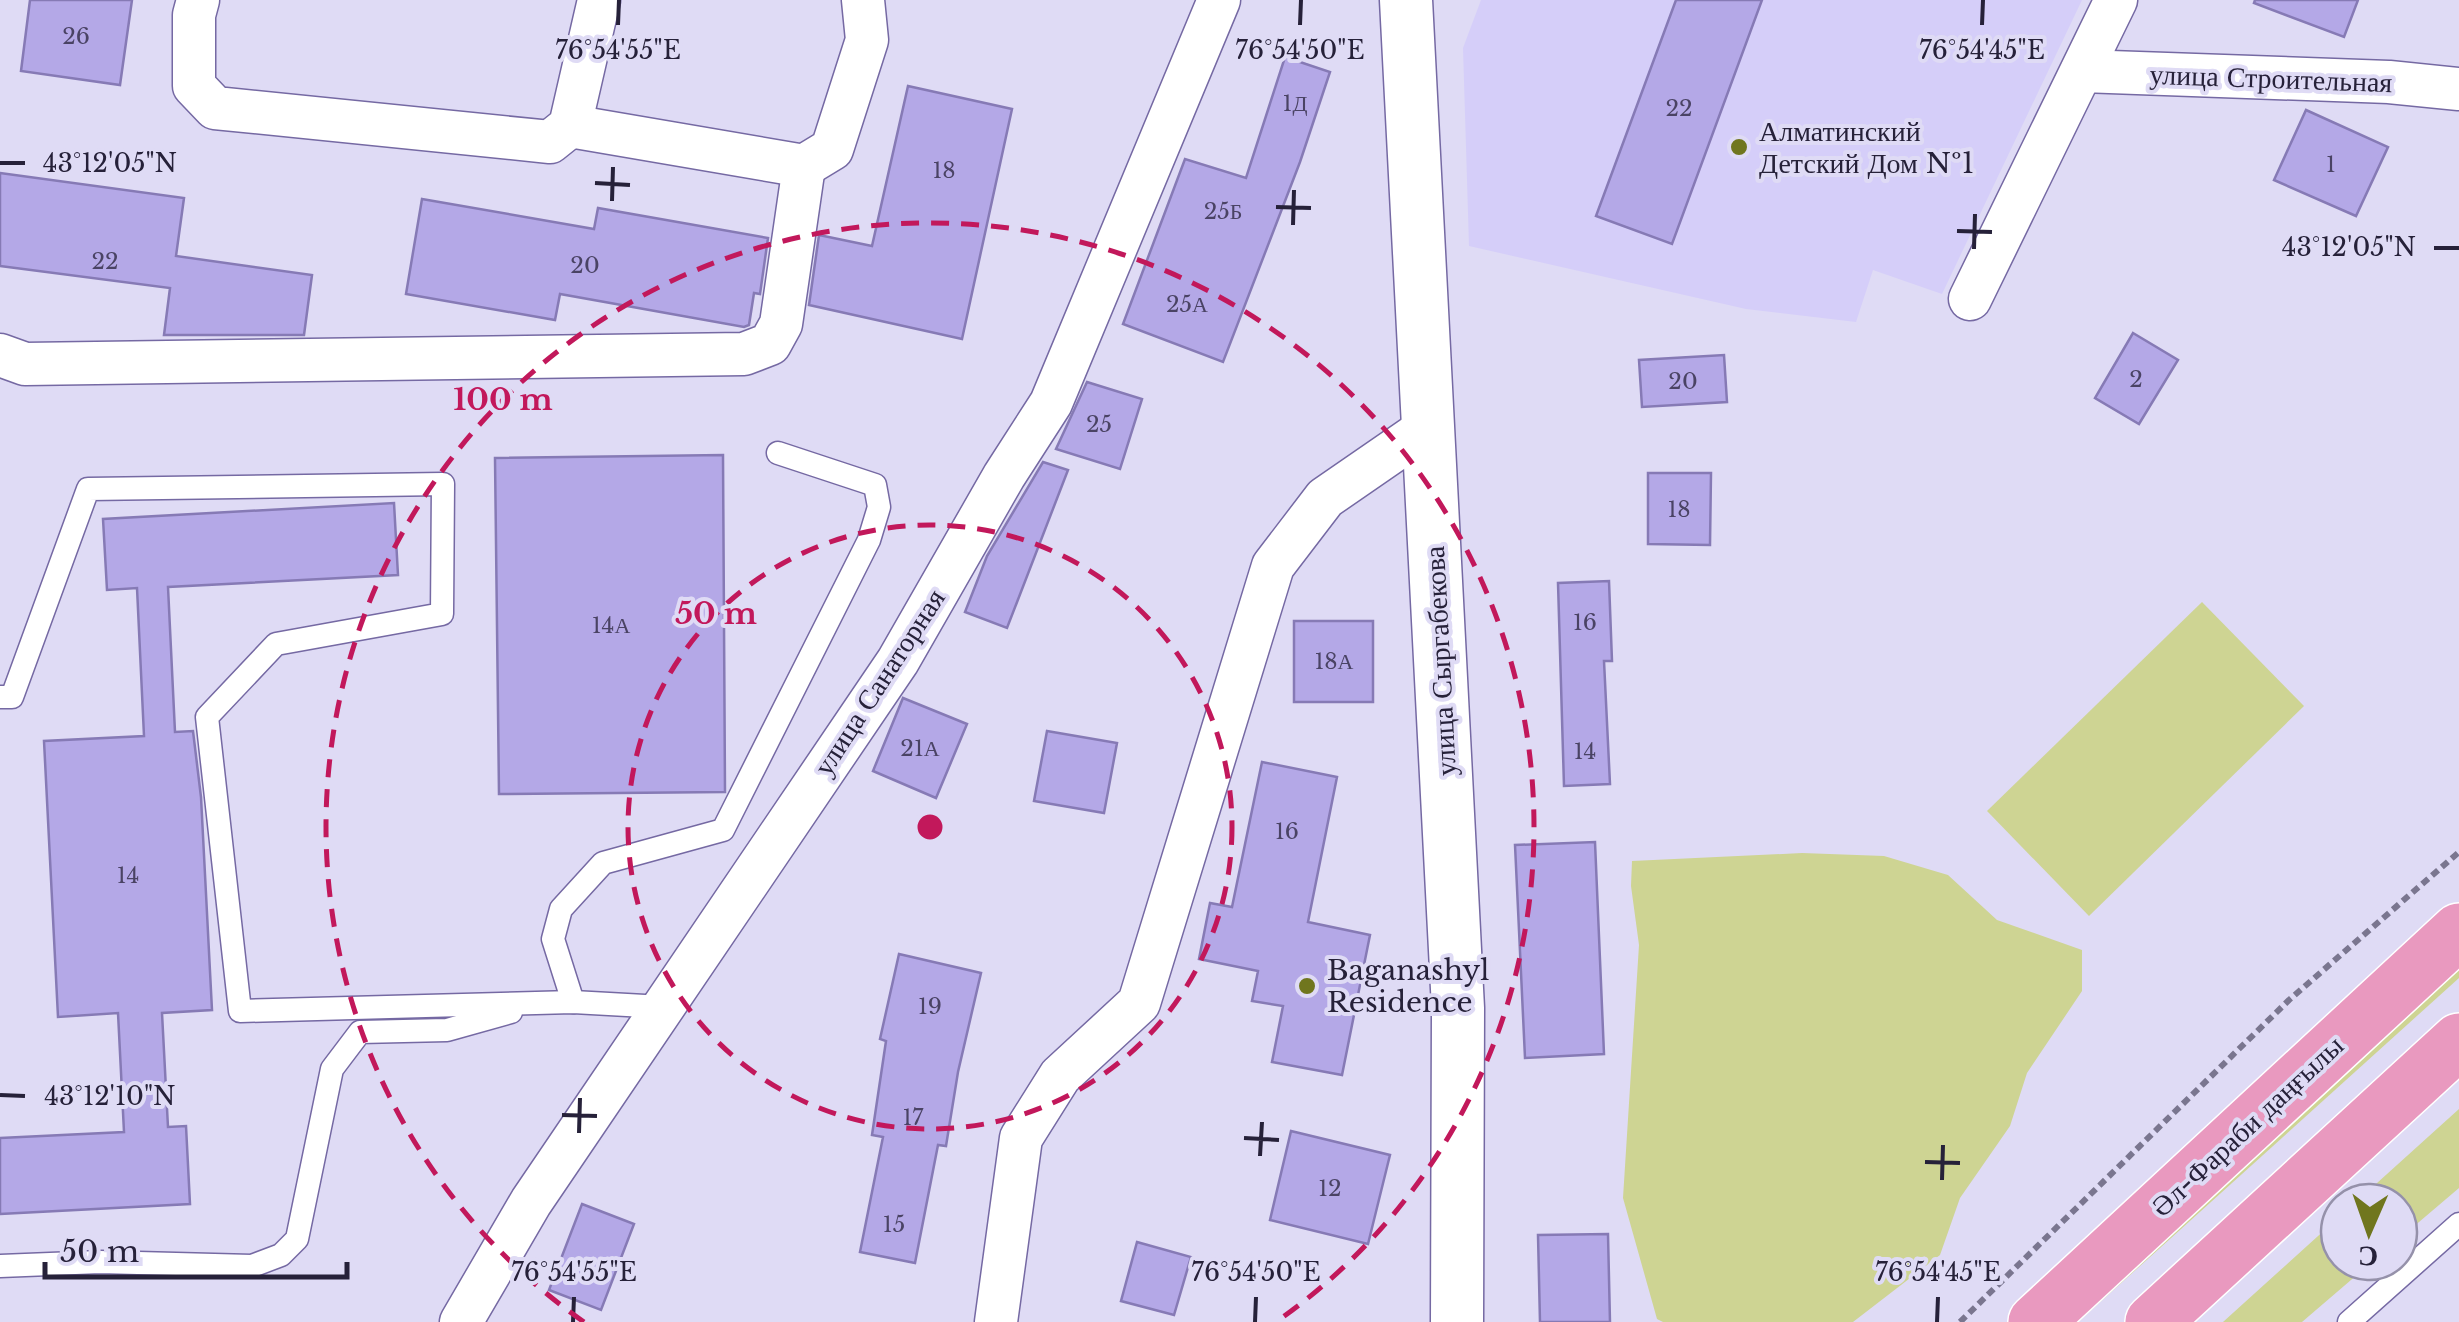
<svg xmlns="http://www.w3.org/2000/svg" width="2459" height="1322" viewBox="0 0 2459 1322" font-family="'Libre Baskerville',serif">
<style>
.built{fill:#d5cef9}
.green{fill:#ced493}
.building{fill:#b4a8e7;stroke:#867ab5;stroke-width:2.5}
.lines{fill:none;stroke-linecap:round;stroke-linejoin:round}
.service-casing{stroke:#7569a3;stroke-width:25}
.minor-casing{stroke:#7569a3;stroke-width:45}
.tertiary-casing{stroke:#7569a3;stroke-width:55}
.primary-casing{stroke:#fff;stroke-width:58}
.path{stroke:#7a768f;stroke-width:6;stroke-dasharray:8 5;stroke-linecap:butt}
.service{stroke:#fff;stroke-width:22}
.minor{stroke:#fff;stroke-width:42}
.tertiary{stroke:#fff;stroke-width:52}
.primary{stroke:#e999bf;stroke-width:55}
.ticks{fill:none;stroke:#262139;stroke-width:4}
.ring{fill:none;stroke:#c2185b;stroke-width:5;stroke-dasharray:18 12}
.poi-dot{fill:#70761e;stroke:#dfdbf5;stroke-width:4}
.labels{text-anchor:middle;stroke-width:8;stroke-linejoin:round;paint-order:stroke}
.number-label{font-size:22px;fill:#4a4364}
.street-label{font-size:28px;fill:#262139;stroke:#dfdbf5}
.poi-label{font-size:28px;fill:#262139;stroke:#dfdbf5;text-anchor:start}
.ticks-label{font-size:25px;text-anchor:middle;fill:#262139;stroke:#dfdbf5;stroke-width:8;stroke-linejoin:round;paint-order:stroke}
.centre{fill:#c2185b;stroke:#dfdbf5;stroke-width:5}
.ring-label{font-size:30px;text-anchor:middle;font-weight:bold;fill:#c2185b;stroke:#dfdbf5;stroke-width:8;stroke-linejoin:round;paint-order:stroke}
</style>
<rect width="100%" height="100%" fill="#dfdbf5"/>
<path class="built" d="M 1481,0 L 2082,0 L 1942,294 L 1873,270 L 1856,322 L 1746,309 L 1469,246 L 1463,48 Z"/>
<g class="green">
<path d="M 2202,602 L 2304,706 L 2089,916 L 1987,811 Z"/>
<path d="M 1802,853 L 1884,856 L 1948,875 L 1997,920 L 2082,950 L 2082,991 L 2027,1073 L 2010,1126 L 1960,1198 L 1940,1255 L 1853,1322 L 1663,1322 L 1657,1319 L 1623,1198 L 1639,945 L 1631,886 L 1632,861 Z"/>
<path d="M 2459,953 L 2459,978 L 2078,1322 L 2058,1322 Z"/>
<path d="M 2459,1109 L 2459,1188 L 2399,1239 L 2399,1202 L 2356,1202 Z"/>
<path d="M 2339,1217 L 2339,1262 L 2372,1262 L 2302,1322 L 2223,1322 Z"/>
</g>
<g class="building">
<path d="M 30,0 L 132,0 L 120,85 L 21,71 Z"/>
<path d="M 1676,0 L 1762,0 L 1672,244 L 1596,216 Z"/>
<path d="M 2255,0 L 2358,0 L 2344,37 L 2254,3 Z"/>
<path d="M 1285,57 L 1330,72 L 1300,162 L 1223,362 L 1123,324 L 1185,159 L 1246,178 Z"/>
<path d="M 908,86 L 1012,109 L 962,339 L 809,305 L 819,235 L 872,246 Z"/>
<path d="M 2306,110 L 2388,147 L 2356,216 L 2274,180 Z"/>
<path d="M 0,173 L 184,198 L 176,256 L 312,275 L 304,335 L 164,335 L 170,288 L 0,266 Z"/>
<path d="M 422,199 L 594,229 L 598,208 L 768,238 L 760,294 L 754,293 L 749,325 L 744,327 L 560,294 L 555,320 L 406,294 Z"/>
<path d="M 2133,333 L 2178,360 L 2139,424 L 2095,398 Z"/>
<path d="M 1724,355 L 1727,402 L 1642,407 L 1639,360 Z"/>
<path d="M 1087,382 L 1142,399 L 1120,469 L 1056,449 Z"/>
<path d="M 723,455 L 725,792 L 499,794 L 495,458 Z"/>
<path d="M 1043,462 L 1068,470 L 1007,628 L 965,612 L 987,556 Z"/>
<path d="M 1648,473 L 1711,473 L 1710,545 L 1648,544 Z"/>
<path d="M 394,503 L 398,575 L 168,587 L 175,732 L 193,731 L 201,797 L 212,1010 L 162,1013 L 168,1127 L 186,1126 L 190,1204 L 0,1214 L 0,1138 L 124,1132 L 118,1013 L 58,1017 L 44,741 L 144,736 L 137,588 L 107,590 L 103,519 Z"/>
<path d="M 1609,581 L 1612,661 L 1604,661 L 1610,784 L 1564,786 L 1558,583 Z"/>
<rect x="1294" y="621" width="79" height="81"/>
<path d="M 903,698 L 967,724 L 936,798 L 873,771 Z"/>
<path d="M 1047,731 L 1117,743 L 1104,813 L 1034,801 Z"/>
<path d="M 1262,762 L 1337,777 L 1308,922 L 1370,935 L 1342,1075 L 1272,1062 L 1283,1006 L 1252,1001 L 1258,971 L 1199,959 L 1210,903 L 1232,907 Z"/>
<path d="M 1595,842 L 1604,1054 L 1525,1058 L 1515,845 Z"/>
<path d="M 899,954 L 981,973 L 958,1072 L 946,1146 L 938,1145 L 915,1263 L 860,1252 L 883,1137 L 872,1135 L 886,1041 L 880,1039 Z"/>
<path d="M 1291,1131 L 1390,1155 L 1368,1244 L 1270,1220 Z"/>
<path d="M 582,1204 L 634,1224 L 601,1310 L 549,1290 Z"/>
<path d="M 1608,1234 L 1610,1322 L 1540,1322 L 1538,1235 Z"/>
<path d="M 1137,1242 L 1191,1257 L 1174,1315 L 1121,1301 Z"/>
</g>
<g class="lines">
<g class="service-casing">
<g id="service">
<path d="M 0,697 L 12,697 L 88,489 L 443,484 L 442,614 L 276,644 L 207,717 L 240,1011 L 573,1002 L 663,1007"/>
<path d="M 573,1002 L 553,939 L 561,909 L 603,863 L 723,830 L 869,540 L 879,507 L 875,485 L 778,453"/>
<path d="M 0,1266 L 100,1262 L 252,1266 L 281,1255 L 297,1239 L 332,1069 L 360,1032 L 447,1030 L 511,1012"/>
<path d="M 2349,1322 L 2459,1224"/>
</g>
</g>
<g class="minor-casing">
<g id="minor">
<path d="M 198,0 L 194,15 L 194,86 L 215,108 L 550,142 L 570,126 L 599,0"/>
<path d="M 2082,71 L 2389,82 L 2459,89"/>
<path d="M 570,126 L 804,166 L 832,149 L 867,40 L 863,0"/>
<path d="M 1970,299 L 2116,0"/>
<path d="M 0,355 L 25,364 L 744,354 L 770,344 L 781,324 L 804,166"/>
<path d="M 461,1322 L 531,1202 L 898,661 L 1004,476 L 1051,403 L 1219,0"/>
<path d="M 996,1322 L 1021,1138 L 1060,1076 L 1139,1003 L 1273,566 L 1325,498 L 1428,427"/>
</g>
</g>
<g class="tertiary-casing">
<path id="tertiary" d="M 1406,0 L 1458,1008 L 1457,1322"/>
</g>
<g class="primary-casing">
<g id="primary">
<path d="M 2036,1322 L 2459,931"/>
<path d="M 2153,1322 L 2459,1041"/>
</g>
</g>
<path class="path" d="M 1960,1322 L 2289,1000 L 2459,852"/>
<use href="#service" class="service"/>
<use href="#minor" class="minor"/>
<use href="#tertiary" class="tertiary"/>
<use href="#primary" class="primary"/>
</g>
<path class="ticks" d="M 618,25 L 619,0M 1300,25 L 1301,0M 1982,25 L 1983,0M 0,163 L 25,163M 595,183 L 630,185M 612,201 L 613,167M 1276,207 L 1311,208M 1293,225 L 1294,190M 1957,231 L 1992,232M 2434,248 L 2459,248M 1974,249 L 1975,214M 0,1095 L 25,1096M 562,1115 L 597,1116M 579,1133 L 580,1098M 1244,1138 L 1279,1140M 1260,1156 L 1262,1122M 1925,1162 L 1960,1163M 1942,1180 L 1943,1145M 573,1322 L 574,1297M 1255,1322 L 1256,1297M 1937,1322 L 1938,1297"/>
<g class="ring">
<circle cx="930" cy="827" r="302"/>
<path d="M584 1322A604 604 0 1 1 1276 1322"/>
</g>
<g class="poi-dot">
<circle cx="1739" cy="147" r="10"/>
<circle cx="1307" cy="986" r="10"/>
</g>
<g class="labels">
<g class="number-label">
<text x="76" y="44">26</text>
<text x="1295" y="111">1Д</text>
<text x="1679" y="116">22</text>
<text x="2331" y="172">1</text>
<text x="944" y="178">18</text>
<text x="1223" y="219">25Б</text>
<text x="105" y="269">22</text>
<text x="585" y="273">20</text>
<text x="1187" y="312">25А</text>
<text x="2136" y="387">2</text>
<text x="1683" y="389">20</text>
<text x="1099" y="432">25</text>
<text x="1679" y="517">18</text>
<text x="1585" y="630">16</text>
<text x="611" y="633">14А</text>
<text x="1334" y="669">18А</text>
<text x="920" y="756">21А</text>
<text x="1585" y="759">14</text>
<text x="1287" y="839">16</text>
<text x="128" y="883">14</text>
<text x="930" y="1014">19</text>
<text x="913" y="1125">17</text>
<text x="1330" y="1196">12</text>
<text x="894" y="1232">15</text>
</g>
<g class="street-label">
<text transform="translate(2271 78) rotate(2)" y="10">улица Строительная</text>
<text transform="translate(1440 661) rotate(-93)" y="10">улица Сыргабекова</text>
<text transform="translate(879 682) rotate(-57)" y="10">улица Санаторная</text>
<text transform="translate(2247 1126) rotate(-43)" y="10">Әл-Фараби даңғылы</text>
</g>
<g class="poi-label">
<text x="1759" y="141">Алматинский<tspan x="1759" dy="32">Детский Дом №1</tspan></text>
<text x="1327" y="980">Baganashyl<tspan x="1327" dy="32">Residence</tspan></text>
</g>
</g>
<g class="ticks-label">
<text x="618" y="59">76°54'55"E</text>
<text x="1300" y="59">76°54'50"E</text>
<text x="1982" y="59">76°54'45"E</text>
<text x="110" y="172">43°12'05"N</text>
<text x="2349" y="256">43°12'05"N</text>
<text x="110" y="1105">43°12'10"N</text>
<text x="574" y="1281">76°54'55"E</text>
<text x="1256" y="1281">76°54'50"E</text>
<text x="1938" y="1281">76°54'45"E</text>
</g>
<circle cx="930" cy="827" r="15" class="centre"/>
<g class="ring-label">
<text x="503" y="410">100 m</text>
<text x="716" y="624">50 m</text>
</g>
<g transform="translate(2369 1232) rotate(182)"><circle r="48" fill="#dfdbf5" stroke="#9591aa" stroke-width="2.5"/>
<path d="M0-8L18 38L0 25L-18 38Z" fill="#70761e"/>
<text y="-15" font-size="28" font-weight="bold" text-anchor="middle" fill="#262139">С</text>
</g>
<path d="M45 1262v15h302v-15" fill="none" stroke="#262139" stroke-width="5"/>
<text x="60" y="1262" font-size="30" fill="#262139" stroke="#dfdbf5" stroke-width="8" paint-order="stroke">50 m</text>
</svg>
